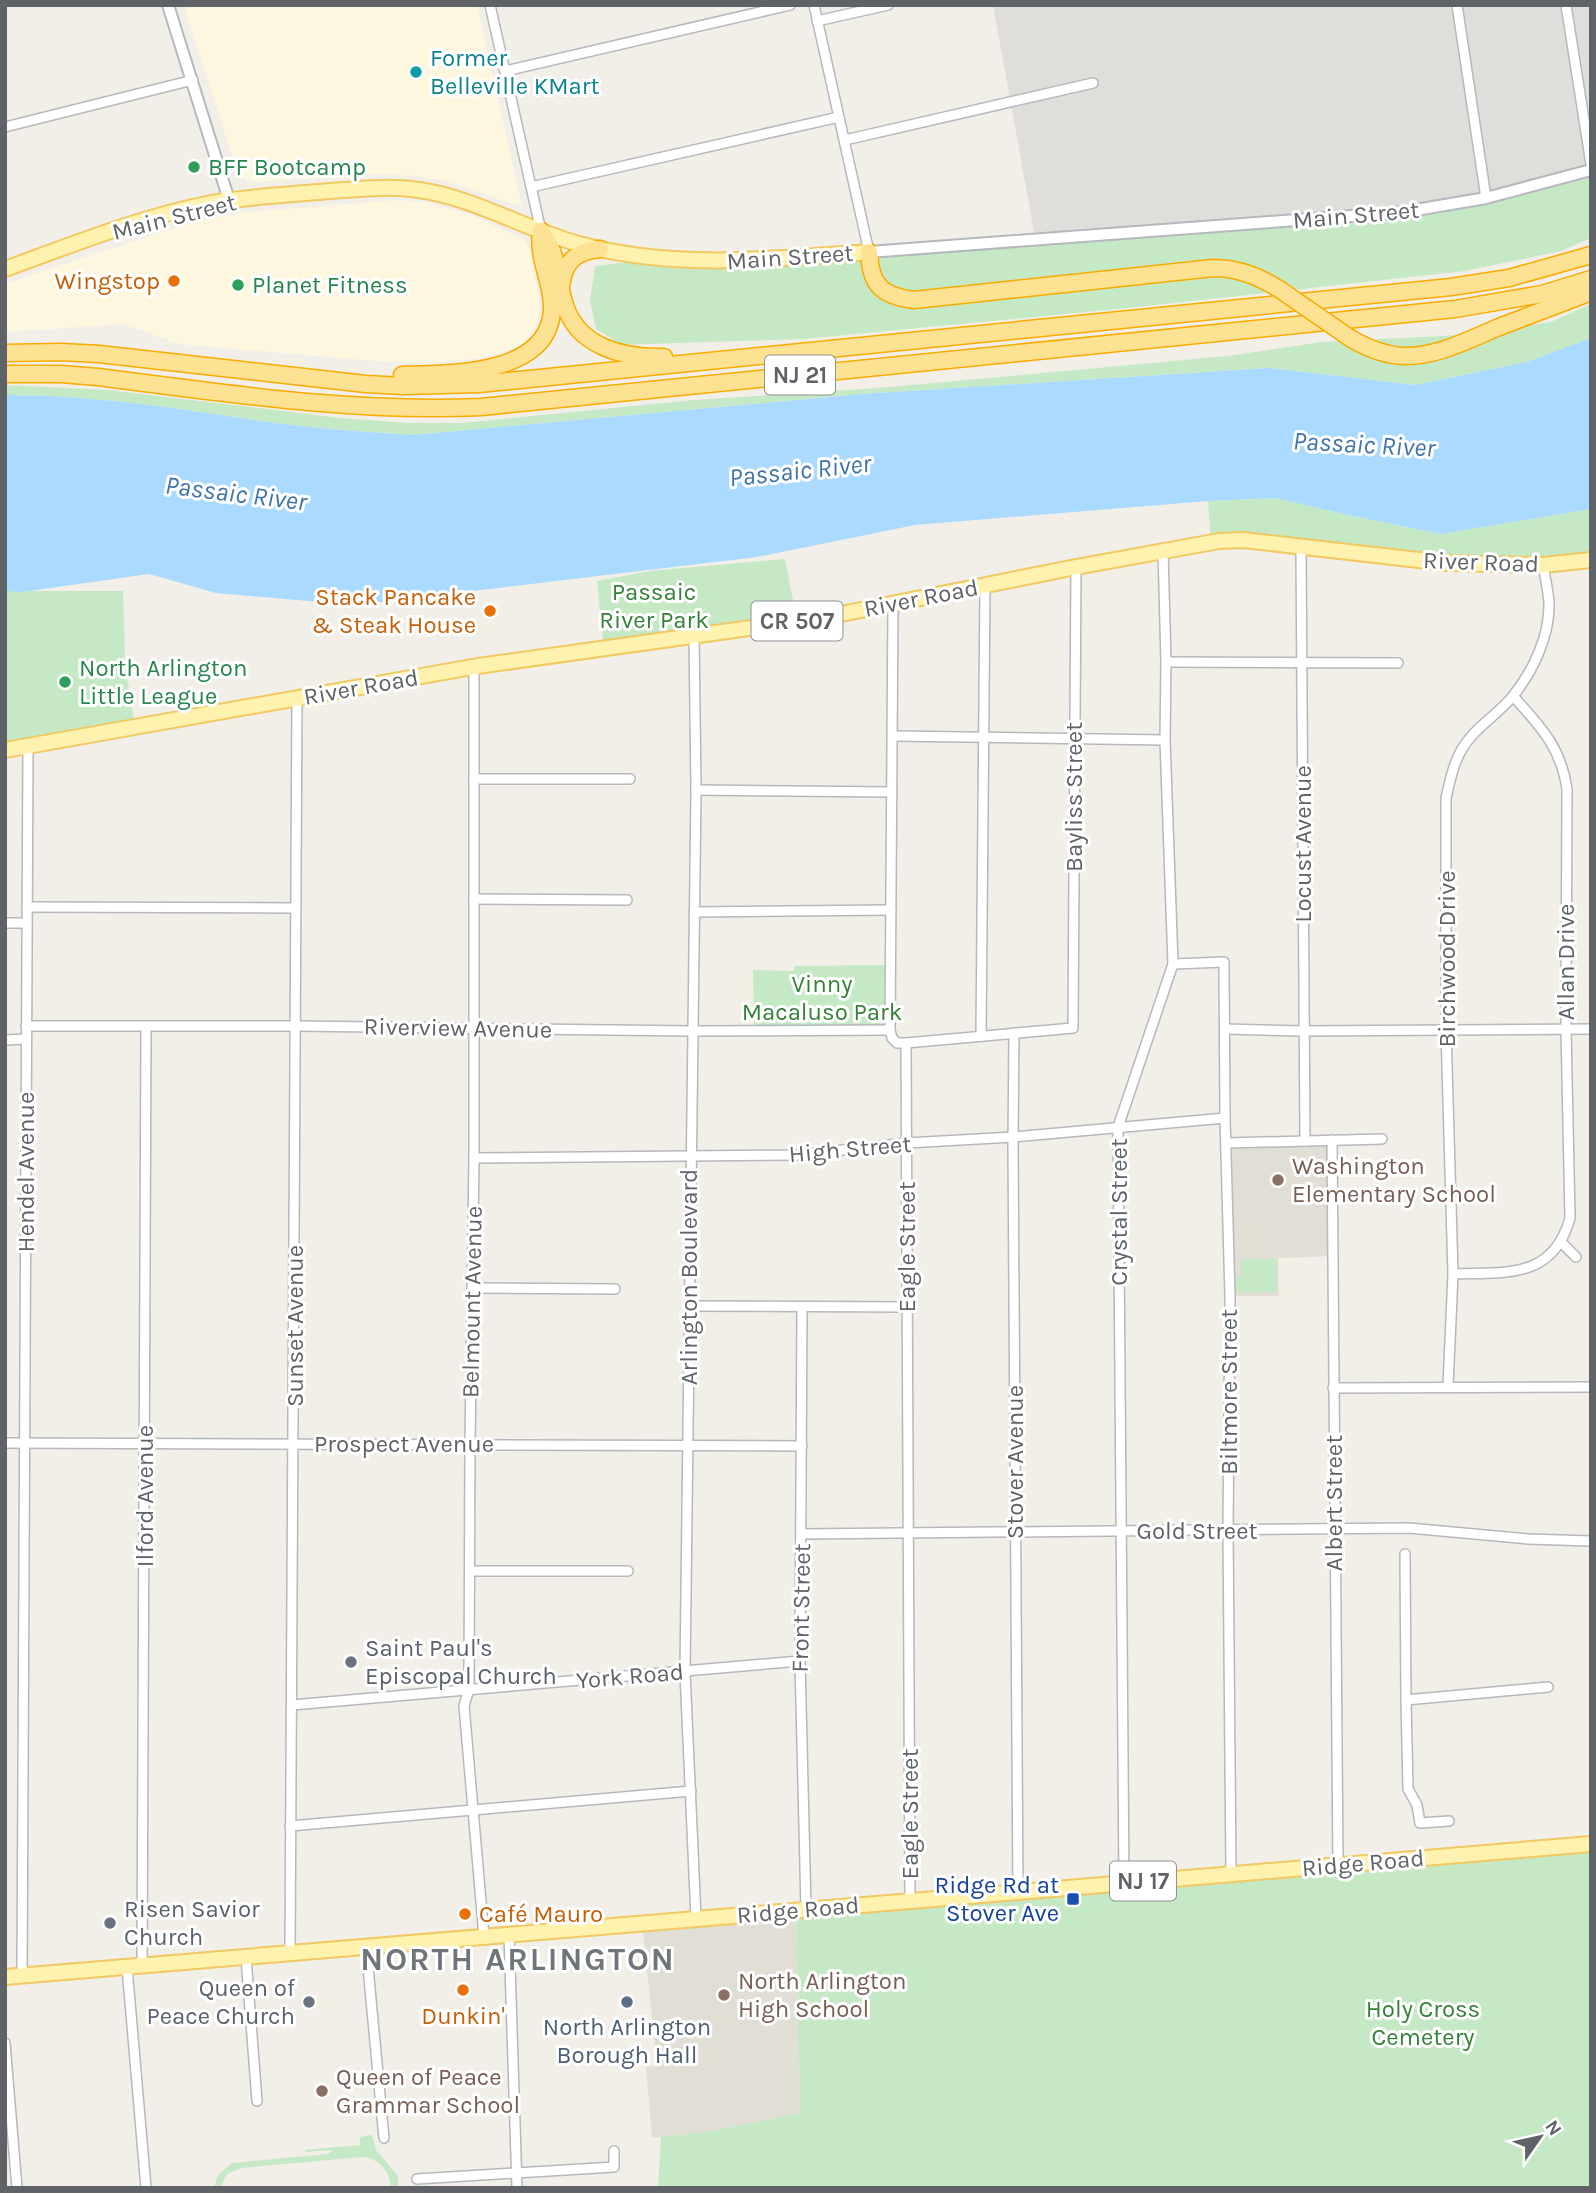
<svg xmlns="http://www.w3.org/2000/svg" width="1596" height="2193" viewBox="0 0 1596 2193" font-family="Karla,sans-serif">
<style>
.commercial{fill:#fef7e0}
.industrial{fill:#e0deda}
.education{fill:#e1ded6}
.green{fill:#c5e8c5}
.water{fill:#aadaff}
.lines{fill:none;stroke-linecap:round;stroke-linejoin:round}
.minor-casing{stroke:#b5b8bc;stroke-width:12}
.tertiary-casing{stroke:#b5b8bc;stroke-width:14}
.primary-casing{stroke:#f2c960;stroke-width:18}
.motorway-casing{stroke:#f9ab00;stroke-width:19}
.minor{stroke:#fff;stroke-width:9}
.tertiary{stroke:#fff;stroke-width:10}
.primary{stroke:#fff2af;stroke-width:14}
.motorway{stroke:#fde293;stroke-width:16}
.motorway-bridge-casing{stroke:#f9ab00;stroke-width:19;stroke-linecap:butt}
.motorway-bridge{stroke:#fde293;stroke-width:16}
.culture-dot{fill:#0f9aa8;stroke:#fff;stroke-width:2.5}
.leisure-dot{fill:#2e9e5b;stroke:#fff;stroke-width:2.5}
.food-dot{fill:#e8710a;stroke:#fff;stroke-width:2.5}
.education-dot{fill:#8d6e63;stroke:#fff;stroke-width:2.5}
.worship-dot{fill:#6b7280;stroke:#fff;stroke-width:2.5}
.transit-dot{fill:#1a4fb4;stroke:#fff;stroke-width:2.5}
.service-dot{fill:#5c6f8a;stroke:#fff;stroke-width:2.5}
.labels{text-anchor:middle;stroke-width:6;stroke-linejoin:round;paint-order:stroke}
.shield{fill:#fff;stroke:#8f9295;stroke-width:2}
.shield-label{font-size:23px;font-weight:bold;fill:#5f6368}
.culture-label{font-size:24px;fill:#0d838f;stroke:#fff;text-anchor:start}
.leisure-label{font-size:24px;fill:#27864d;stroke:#fff;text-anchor:start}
.street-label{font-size:24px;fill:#5f6368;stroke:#fff}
.food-label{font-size:24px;fill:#c56008;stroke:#fff;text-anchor:end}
.park-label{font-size:24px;fill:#348238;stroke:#fff}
.education-label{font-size:24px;fill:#785e54;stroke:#fff;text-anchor:start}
.worship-label{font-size:24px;fill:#5b616d;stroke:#fff;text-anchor:start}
.transit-label{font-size:24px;fill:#164399;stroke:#fff;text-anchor:end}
.service-label{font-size:24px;fill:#4e5e75;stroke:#fff}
.water-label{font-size:26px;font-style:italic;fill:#4174aa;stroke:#fff}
.district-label{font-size:32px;font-weight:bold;letter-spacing:2px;fill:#70757a;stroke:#fff}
</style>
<rect width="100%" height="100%" fill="#f1efe8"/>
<g class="commercial">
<path d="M 203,5 L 477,5 L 522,207 L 446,181 L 416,176 L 374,174 L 250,182 L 238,174 L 185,9 Z"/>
<path d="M 398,200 L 429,203 L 469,214 L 525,240 L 532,255 L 540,306 L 536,328 L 523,343 L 507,351 L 481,358 L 432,363 L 376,361 L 179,344 L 124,324 L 5,332 L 5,284 L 174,228 L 209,219 L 247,212 Z"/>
</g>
<path class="industrial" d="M 993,5 L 1591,5 L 1591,173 L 1428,215 L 1036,243 Z"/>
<g class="education">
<path d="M 1332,1140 L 1332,1256 L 1278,1258 L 1279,1296 L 1230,1296 L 1227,1143 Z"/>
<path d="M 796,1910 L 801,2113 L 711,2131 L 652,2138 L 646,2067 L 657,2066 L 642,1923 Z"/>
</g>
<g class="green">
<path d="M 1591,173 L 1591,238 L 1561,251 L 1465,271 L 1128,308 L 803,339 L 618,345 L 619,343 L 596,329 L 590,301 L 595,266 L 638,261 L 1036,243 L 1428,215 Z"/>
<path d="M 1591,304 L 1591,338 L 1527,362 L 1415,385 L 1269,368 L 862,394 L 413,435 C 367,432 321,429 275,423 C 185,410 96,395 5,395 L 5,385 L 109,390 L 340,418 L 409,423 L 463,423 L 694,400 L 879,388 L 1228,356 L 1322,342 L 1461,335 L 1551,322 Z"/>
<path d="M 1276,498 L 1348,515 L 1441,534 L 1591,509 L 1591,560 L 1543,565 L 1211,543 L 1208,501 Z"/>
<path d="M 785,559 L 797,621 L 604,648 L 597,581 L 650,571 Z"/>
<path d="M 5,591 L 123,591 L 125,665 L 135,726 L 5,750 Z"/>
<path d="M 891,965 L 890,1030 L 754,1030 L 753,970 L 794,971 L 795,966 Z"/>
<path d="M 1241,1259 L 1277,1259 L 1277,1292 L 1235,1292 L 1235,1278 L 1241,1277 Z"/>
<path d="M 1591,1844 L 1591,2188 L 658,2188 L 661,2137 L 711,2131 L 800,2113 L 796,1910 Z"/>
<path d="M 372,2135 L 376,2150 L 398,2176 L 398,2188 L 391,2188 C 390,2171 379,2158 362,2157 L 241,2168 L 227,2174 L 220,2188 L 214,2188 L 218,2175 L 232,2163 L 328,2154 L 333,2150 L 305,2152 L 305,2150 L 360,2145 L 360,2137 Z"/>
</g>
<path class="water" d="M 1591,338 L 1591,509 L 1441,534 L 1348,515 L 1276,498 L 1208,501 L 915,525 L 757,557 L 355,605 L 216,593 L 149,574 L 22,592 L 5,591 L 5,395 C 97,395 185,410 275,423 C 321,429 367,432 413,435 L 862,394 L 1269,368 L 1415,385 L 1527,362 Z"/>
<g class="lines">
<g class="minor-casing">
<g id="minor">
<path d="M 490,5 L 541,231"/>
<path d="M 814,5 L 869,252"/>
<path d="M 1457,5 L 1486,198"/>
<path d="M 1566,5 L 1591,164"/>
<path d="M 817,21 L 888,5"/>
<path d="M 505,71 L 790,5"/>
<path d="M 5,127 L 193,80"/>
<path d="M 845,140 L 1093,83"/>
<path d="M 531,187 L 839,117"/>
<path d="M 1301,547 L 1305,1141"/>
<path d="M 893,604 L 890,1030 L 892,1038 L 897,1043 L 906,1043 L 1073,1028 L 1076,567"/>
<path d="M 694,635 L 696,790 L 685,1672 L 696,1918"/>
<path d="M 1166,662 L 1398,663"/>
<path d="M 474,667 L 474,1158 L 470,1444 L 469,1689 L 464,1706 L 484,1936"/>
<path d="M 894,736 L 1165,740"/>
<path d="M 474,779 L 630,779"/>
<path d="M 696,790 L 892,792"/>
<path d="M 474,899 L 627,900"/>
<path d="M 27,907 L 295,908"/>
<path d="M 694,912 L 891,910"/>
<path d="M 5,923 L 27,923"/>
<path d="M 1173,964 L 1224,962 L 1225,1118 L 1230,1296 L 1228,1531 L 1231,1874"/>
<path d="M 26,1026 L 296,1026 L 692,1031 L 890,1030"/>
<path d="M 1226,1029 L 1303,1031 L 1591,1029"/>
<path d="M 1014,1033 L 1013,1144 L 1018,1892"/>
<path d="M 981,1036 L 985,585"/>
<path d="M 5,1040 L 26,1039"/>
<path d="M 906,1043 L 910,1901"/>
<path d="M 1332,1140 L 1338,1865"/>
<path d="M 1227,1143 L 1382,1139"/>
<path d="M 474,1158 L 796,1155 L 907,1143 L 1013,1137 L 1225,1118"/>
<path d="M 1561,1242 L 1576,1257"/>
<path d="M 1453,1274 C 1505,1272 1553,1280 1570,1218 L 1566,1029 L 1567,789 C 1561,747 1540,726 1513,696"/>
<path d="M 472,1288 L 615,1289"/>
<path d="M 690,1306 L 907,1307"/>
<path d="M 802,1307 L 800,1661 L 806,1909"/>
<path d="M 1448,1386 L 1453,1274 L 1446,1030 L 1446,798 C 1451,776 1455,755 1470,738 C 1482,723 1500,712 1513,696 C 1533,671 1550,636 1549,602 C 1548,590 1545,577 1543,565"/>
<path d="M 1333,1388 L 1591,1387"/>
<path d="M 5,1443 L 802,1446"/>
<path d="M 802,1534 L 1409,1528 L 1528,1539 L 1591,1541"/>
<path d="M 1405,1554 L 1406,1700 L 1548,1687"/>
<path d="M 471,1571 L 628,1571"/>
<path d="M 1406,1700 L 1408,1789 L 1417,1805 L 1420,1823 L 1449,1821"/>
<path d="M 292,1705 L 800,1661"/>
<path d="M 290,1826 L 691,1791"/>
<path d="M 1124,1883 L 1118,1127 L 1173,964 L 1165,740 L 1166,662 L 1163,551"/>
<path d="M 509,1934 L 517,2188"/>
<path d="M 366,1946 L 384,2138"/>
<path d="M 290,1953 L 297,698"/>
<path d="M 246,1957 L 257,2101"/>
<path d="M 142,1966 L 146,1027"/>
<path d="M 127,1967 L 146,2188"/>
<path d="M 22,1976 L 28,746"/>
<path d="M 5,2043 L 17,2188"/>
<path d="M 417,2179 L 614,2167 L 614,2151"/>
</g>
</g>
<g class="tertiary-casing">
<g id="tertiary">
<path d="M 168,5 L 229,200"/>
<path d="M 869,252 L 1404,212 L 1486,198 L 1591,170"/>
</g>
</g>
<g class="primary-casing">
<g id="primary">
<path d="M 5,269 C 71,245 144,216 212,203 C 247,197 283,195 318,192 C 351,190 385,185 419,190 C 475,198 524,229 579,244 C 675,270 771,259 869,252"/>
<path d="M 5,750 L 478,666 L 821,618 L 1076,567 L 1219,541 L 1243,540 L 1445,563 L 1543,565 L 1591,560"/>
<path d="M 5,1977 L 1591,1844"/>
</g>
</g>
<g class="motorway-casing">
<g id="motorway">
<path d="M 541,231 C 558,252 557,277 564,302 C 576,347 623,358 664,357"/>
<path d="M 869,252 C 870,285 882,296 914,300 L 1213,268 C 1238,268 1258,276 1279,289"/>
<path d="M 562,282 C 565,259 579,251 600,249"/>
<path d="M 1350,338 C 1367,348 1386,356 1406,356 C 1439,356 1470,339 1499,327 C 1530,315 1560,304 1591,292"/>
<path d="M 5,353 L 61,352 L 99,354 L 366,384 L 403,386 L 479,384 L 1451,287 L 1509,278 L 1591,255"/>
<path d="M 5,374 L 61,374 L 98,377 C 225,393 352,413 481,407 L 1455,309 L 1542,294 L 1591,279"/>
<path d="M 402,375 C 449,374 554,376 552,305 C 551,279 537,258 541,231"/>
</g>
</g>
<use href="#minor" class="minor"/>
<use href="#tertiary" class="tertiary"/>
<use href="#primary" class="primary"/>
<use href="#motorway" class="motorway"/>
<g class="motorway-bridge-casing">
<path id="motorway-bridge" d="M 1279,289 L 1350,338"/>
</g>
<use href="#motorway-bridge" class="motorway-bridge"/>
</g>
<circle class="culture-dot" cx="416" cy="72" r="7"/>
<g class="leisure-dot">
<circle cx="194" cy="167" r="7"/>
<circle cx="238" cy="285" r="7"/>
<circle cx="65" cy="682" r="7"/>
</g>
<g class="food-dot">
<circle cx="174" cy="281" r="7"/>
<circle cx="490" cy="611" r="7"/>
<circle cx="465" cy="1914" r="7"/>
<circle cx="463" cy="1990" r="7"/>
</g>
<g class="education-dot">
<circle cx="1278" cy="1180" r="7"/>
<circle cx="724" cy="1995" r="7"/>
<circle cx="322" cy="2091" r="7"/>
</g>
<g class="worship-dot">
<circle cx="351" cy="1662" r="7"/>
<circle cx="110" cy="1923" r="7"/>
<circle cx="309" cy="2002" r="7"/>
</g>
<rect class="transit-dot" x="1066" y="1892" width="14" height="14" rx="3.5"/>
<circle class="service-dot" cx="627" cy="2002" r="7"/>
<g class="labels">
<g class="shield">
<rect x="765" y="355.5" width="70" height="39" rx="5"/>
<rect x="751.5" y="601.5" width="91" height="39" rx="5"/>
<rect x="1110" y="1861.5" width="66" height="39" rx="5"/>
</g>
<g class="shield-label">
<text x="800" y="383">NJ 21</text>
<text x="797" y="629">CR 507</text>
<text x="1143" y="1889">NJ 17</text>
</g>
<g class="culture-label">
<text x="430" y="66">Former<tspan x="430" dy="28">Belleville KMart</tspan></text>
</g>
<g class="leisure-label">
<text x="208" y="175">BFF Bootcamp</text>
<text x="252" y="293">Planet Fitness</text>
<text x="79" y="676">North Arlington<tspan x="79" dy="28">Little League</tspan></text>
</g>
<g class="street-label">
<text transform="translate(1356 215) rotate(-5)" y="8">Main Street</text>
<text transform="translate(174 217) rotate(-14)" y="8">Main Street</text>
<text transform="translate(790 257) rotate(-4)" y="8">Main Street</text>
<text transform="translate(1481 562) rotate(2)" y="8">River Road</text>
<text transform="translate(921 598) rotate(-11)" y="8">River Road</text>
<text transform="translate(361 687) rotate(-10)" y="8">River Road</text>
<text transform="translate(1074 797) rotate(-90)" y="8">Bayliss Street</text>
<text transform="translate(1303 844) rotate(-90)" y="8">Locust Avenue</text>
<text transform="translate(1447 959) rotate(-90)" y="8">Birchwood Drive</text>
<text transform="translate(1566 962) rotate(-90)" y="8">Allan Drive</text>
<text transform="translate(458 1028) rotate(1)" y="8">Riverview Avenue</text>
<text transform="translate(850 1149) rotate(-5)" y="8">High Street</text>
<text transform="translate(26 1172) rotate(-90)" y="8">Hendel Avenue</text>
<text transform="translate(1119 1212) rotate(-90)" y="8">Crystal Street</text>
<text transform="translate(907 1247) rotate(-90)" y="8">Eagle Street</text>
<text transform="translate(689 1277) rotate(-90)" y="8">Arlington Boulevard</text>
<text transform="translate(472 1302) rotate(-89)" y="8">Belmount Avenue</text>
<text transform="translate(295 1326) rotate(-90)" y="8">Sunset Avenue</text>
<text transform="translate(1229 1392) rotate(-90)" y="8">Biltmore Street</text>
<text x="404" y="1452">Prospect Avenue</text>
<text transform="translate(1015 1462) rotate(-90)" y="8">Stover Avenue</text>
<text transform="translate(145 1496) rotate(-90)" y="8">Ilford Avenue</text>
<text transform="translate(1334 1503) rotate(-90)" y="8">Albert Street</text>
<text x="1197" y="1539">Gold Street</text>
<text transform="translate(801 1608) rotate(-89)" y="8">Front Street</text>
<text transform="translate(630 1676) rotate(-5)" y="8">York Road</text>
<text transform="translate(910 1814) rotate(-90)" y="8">Eagle Street</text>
<text transform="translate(1363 1863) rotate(-5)" y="8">Ridge Road</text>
<text transform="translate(798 1910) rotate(-5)" y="8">Ridge Road</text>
</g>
<g class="food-label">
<text x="160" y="289">Wingstop</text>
<text x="476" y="605">Stack Pancake<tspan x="476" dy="28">&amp; Steak House</tspan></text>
<text x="479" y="1922" text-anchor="start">Café Mauro</text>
<text x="463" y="2024" text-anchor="middle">Dunkin'</text>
</g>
<g class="park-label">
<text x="654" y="600">Passaic<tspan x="654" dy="28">River Park</tspan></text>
<text x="822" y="992">Vinny<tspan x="822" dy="28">Macaluso Park</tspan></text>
<text x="1423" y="2017">Holy Cross<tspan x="1423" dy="28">Cemetery</tspan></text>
</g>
<g class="education-label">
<text x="1292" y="1174">Washington<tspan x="1292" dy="28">Elementary School</tspan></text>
<text x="738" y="1989">North Arlington<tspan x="738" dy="28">High School</tspan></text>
<text x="336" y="2085">Queen of Peace<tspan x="336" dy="28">Grammar School</tspan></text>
</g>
<g class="worship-label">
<text x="365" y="1656">Saint Paul's<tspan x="365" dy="28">Episcopal Church</tspan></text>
<text x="124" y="1917">Risen Savior<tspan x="124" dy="28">Church</tspan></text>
<text x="295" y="1996" text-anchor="end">Queen of<tspan x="295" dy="28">Peace Church</tspan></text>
</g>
<g class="transit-label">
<text x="1059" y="1893">Ridge Rd at<tspan x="1059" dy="28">Stover Ave</tspan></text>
</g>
<g class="service-label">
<text x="627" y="2035">North Arlington<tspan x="627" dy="28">Borough Hall</tspan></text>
</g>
<g class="water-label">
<text transform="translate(1364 444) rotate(3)" y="9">Passaic River</text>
<text transform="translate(800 470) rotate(-6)" y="9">Passaic River</text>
<text transform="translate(236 493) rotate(7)" y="9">Passaic River</text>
</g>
<g class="district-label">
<text x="518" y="1970">NORTH ARLINGTON</text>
</g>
</g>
<rect width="1596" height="2193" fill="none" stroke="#5f6368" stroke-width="14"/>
<g transform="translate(1540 2137) rotate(56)" stroke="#ffffff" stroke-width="5" paint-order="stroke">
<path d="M0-5L12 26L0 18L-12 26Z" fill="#5f6368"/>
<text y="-10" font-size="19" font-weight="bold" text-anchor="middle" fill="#5f6368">N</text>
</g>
</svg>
